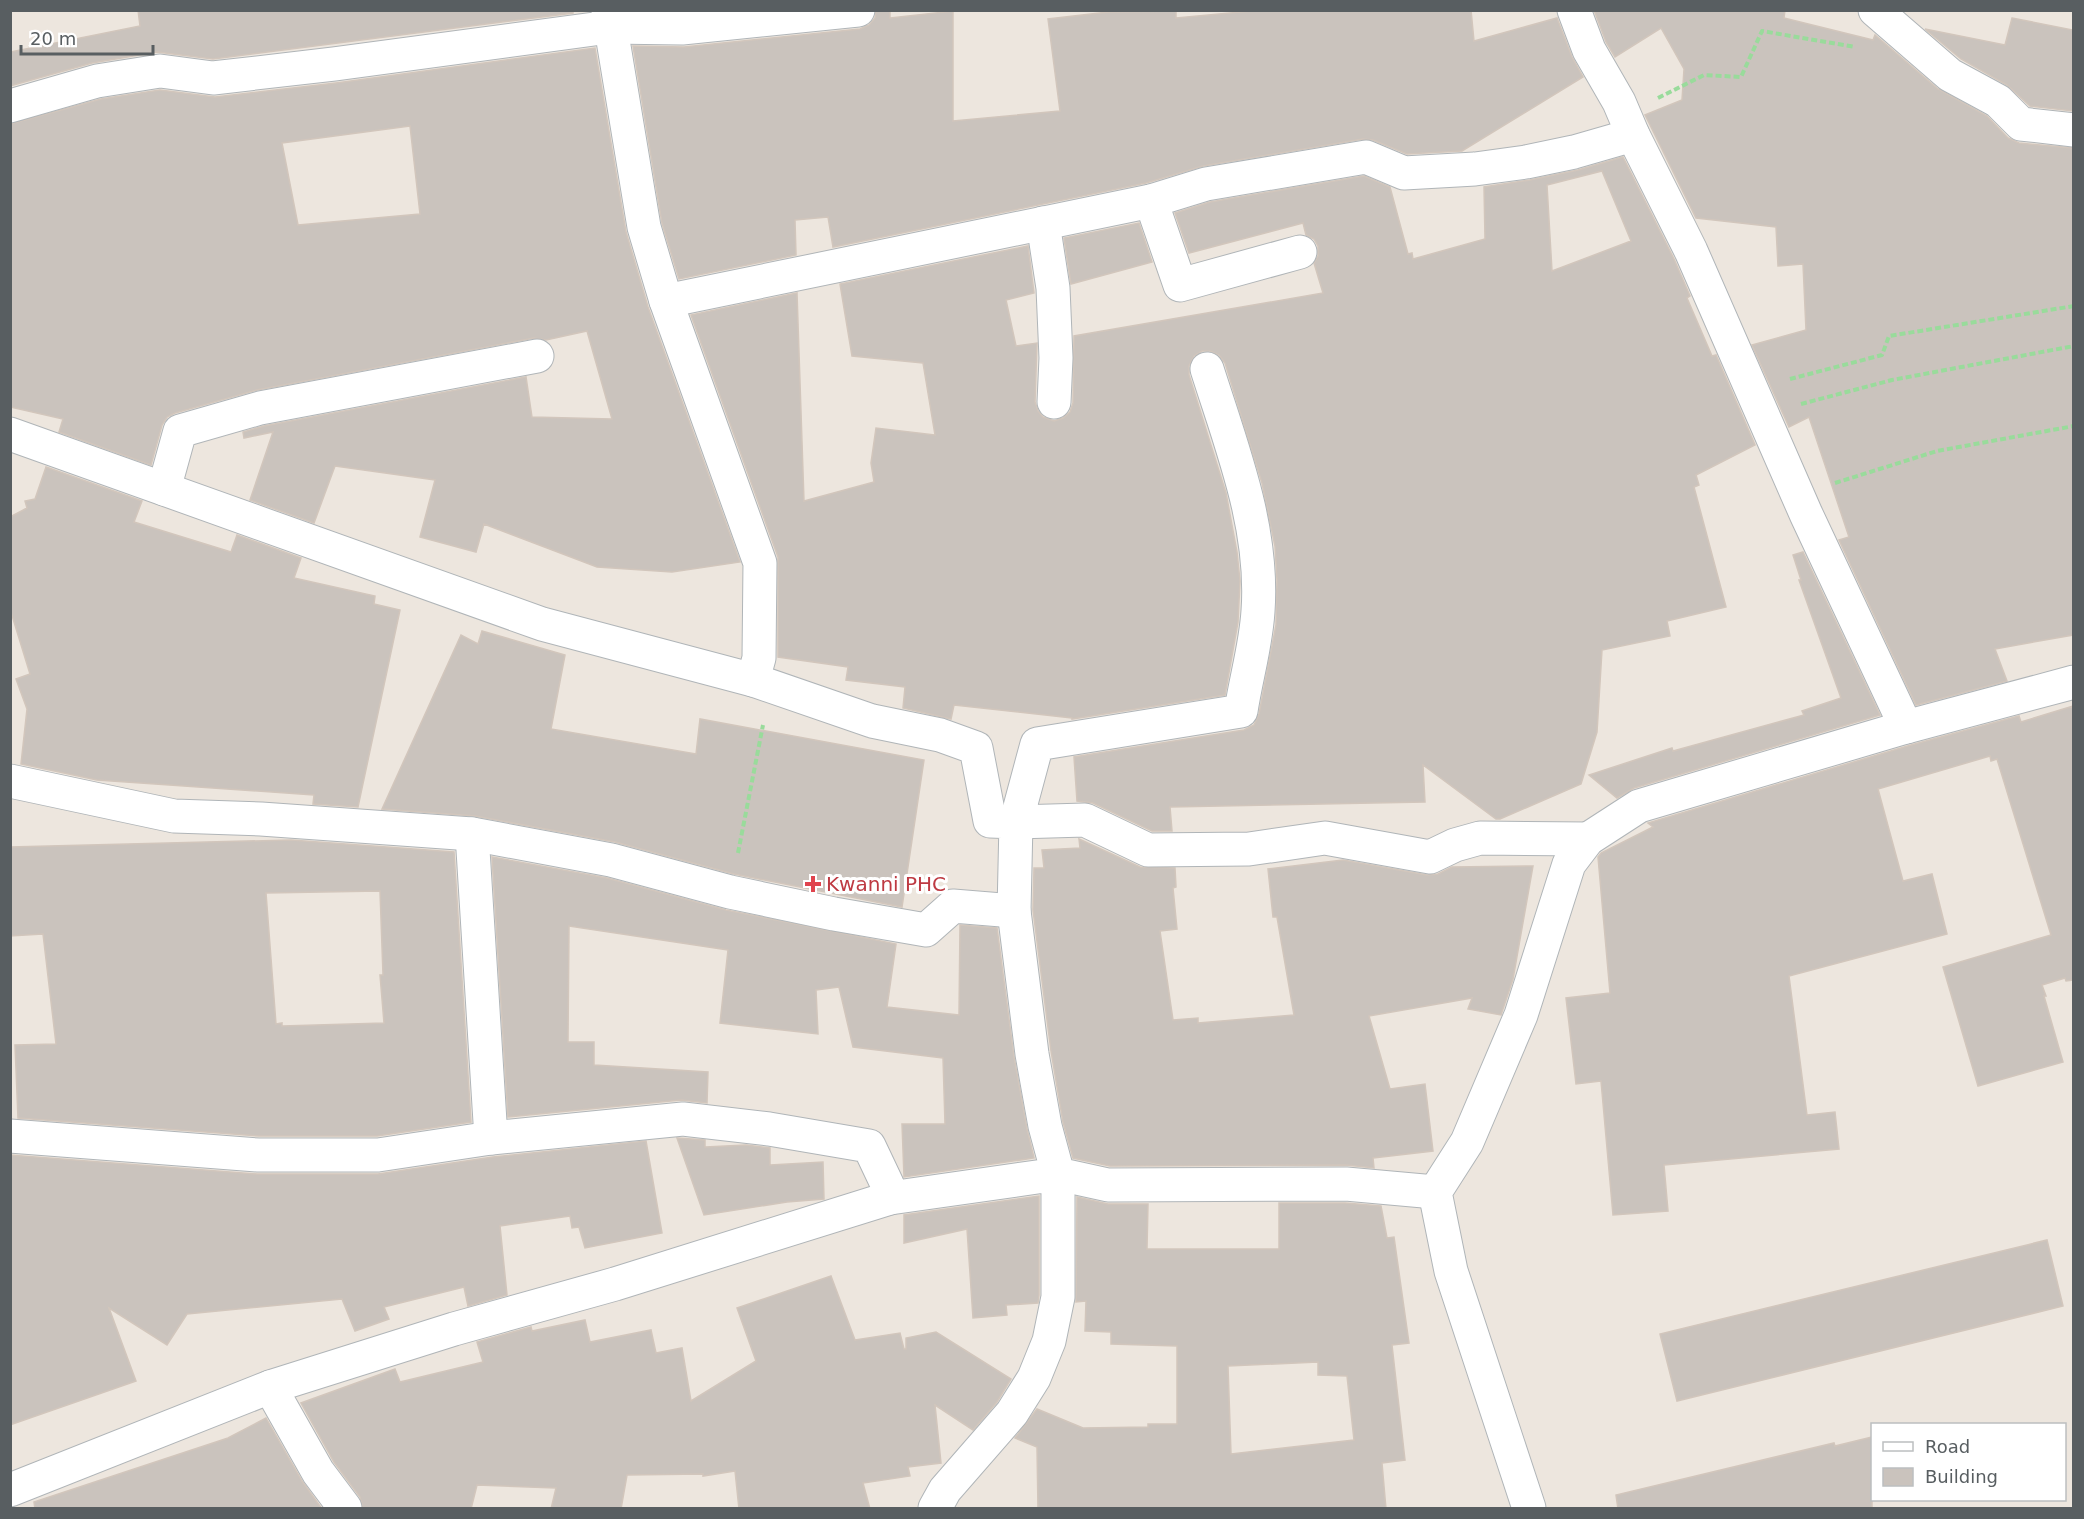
<svg xmlns="http://www.w3.org/2000/svg" width="2084" height="1519" viewBox="0 0 2084 1519" font-family="'DejaVu Sans',sans-serif">
<style>
.building{fill:#cac3bd;stroke:#d2c6bc;stroke-width:1.5;fill-rule:evenodd}
.lines{fill:none;stroke-linecap:round;stroke-linejoin:round}
.minor-casing{stroke:#b0b5b8;stroke-width:35}
.path{stroke:#99db9b;stroke-width:4;stroke-dasharray:6 3;stroke-linecap:butt}
.minor{stroke:#fff;stroke-width:33}
.health-dot{fill:#e0444e;stroke:#fff;stroke-width:2}
.labels{text-anchor:middle;stroke-width:6;stroke-linejoin:round;paint-order:stroke}
.health-label{font-size:20px;fill:#be3a42;stroke:#fff;text-anchor:start}
</style>
<rect width="100%" height="100%" fill="#ede6de"/>
<g class="building">
<path d="M 138,10 L 573,10 L 573,13 L 213,59 L 157,52 L 92,63 L 10,86 L 10,52 L 140,26 Z"/>
<path d="M 876,10 L 890,10 L 890,18 L 953,11 L 953,121 L 1060,111 L 1048,19 L 1108,12 L 1176,11 L 1176,18 L 1262,10 L 1471,10 L 1474,41 L 1557,18 L 1572,57 L 1583,77 L 1462,151 L 1407,154 L 1373,140 L 1363,139 L 1203,166 L 1146,183 L 833,247 L 828,217 L 795,220 L 796,255 L 679,279 L 662,223 L 633,46 L 684,47 L 860,29 L 869,25 L 875,18 Z"/>
<path d="M 1594,10 L 1785,10 L 1784,18 L 1873,40 L 1875,35 L 1938,89 L 1987,116 L 2008,138 L 2019,143 L 2073,148 L 2073,635 L 1995,649 L 2007,681 L 1916,705 L 1839,540 L 1849,537 L 1809,417 L 1789,427 L 1752,345 L 1806,330 L 1803,264 L 1778,266 L 1776,227 L 1696,218 L 1645,115 L 1682,100 L 1684,69 L 1661,28 L 1615,57 L 1606,42 Z"/>
<path d="M 2012,18 L 2073,30 L 2073,111 L 2030,106 L 2007,85 L 1961,59 L 1925,29 L 2005,45 Z"/>
<path d="M 595,48 L 626,232 L 648,307 L 740,562 L 672,572 L 597,567 L 484,524 L 476,552 L 420,537 L 435,480 L 335,466 L 314,523 L 250,500 L 273,432 L 244,438 L 243,432 L 264,426 L 526,377 L 532,417 L 612,419 L 587,331 L 546,340 L 534,338 L 257,390 L 175,413 L 167,417 L 162,425 L 151,465 L 59,432 L 63,419 L 10,407 L 10,124 L 101,99 L 160,90 L 215,97 L 336,83 ZM 410,126 L 420,214 L 298,225 L 282,143 Z"/>
<path d="M 1623,157 L 1674,259 L 1690,296 L 1687,298 L 1712,356 L 1716,355 L 1755,445 L 1696,475 L 1699,485 L 1694,487 L 1726,607 L 1667,621 L 1670,636 L 1602,650 L 1597,732 L 1581,784 L 1500,819 L 1496,819 L 1423,765 L 1425,802 L 1170,807 L 1172,831 L 1152,831 L 1093,803 L 1077,801 L 1074,757 L 1244,730 L 1254,725 L 1259,714 L 1276,625 L 1277,580 L 1275,546 L 1262,483 L 1225,363 L 1219,355 L 1210,351 L 1202,351 L 1194,356 L 1189,366 L 1189,375 L 1226,493 L 1237,552 L 1240,581 L 1238,622 L 1225,695 L 1072,719 L 1072,718 L 954,705 L 951,719 L 903,708 L 905,687 L 846,680 L 848,667 L 778,657 L 778,557 L 691,315 L 797,293 L 804,501 L 874,482 L 871,463 L 876,428 L 935,435 L 923,363 L 852,356 L 840,284 L 1028,246 L 1034,293 L 1006,300 L 1016,346 L 1037,343 L 1035,402 L 1038,411 L 1043,417 L 1054,421 L 1063,418 L 1070,412 L 1073,403 L 1074,336 L 1323,293 L 1314,263 L 1318,256 L 1318,246 L 1314,239 L 1306,235 L 1303,223 L 1189,253 L 1175,213 L 1210,202 L 1364,176 L 1390,187 L 1408,254 L 1412,253 L 1413,259 L 1485,239 L 1484,187 L 1530,180 L 1578,170 ZM 1602,171 L 1631,241 L 1552,271 L 1547,185 Z"/>
<path d="M 1139,223 L 1152,262 L 1071,284 L 1064,238 Z"/>
<path d="M 46,467 L 142,501 L 134,522 L 231,552 L 237,535 L 301,558 L 294,578 L 375,596 L 374,604 L 400,610 L 358,807 L 313,804 L 314,795 L 97,780 L 21,764 L 27,709 L 16,679 L 30,674 L 10,609 L 10,517 L 27,508 L 25,501 L 35,499 Z"/>
<path d="M 1803,552 L 1880,715 L 1634,788 L 1617,798 L 1589,775 L 1672,748 L 1673,751 L 1804,715 L 1802,711 L 1841,698 L 1799,580 L 1801,580 L 1793,555 Z"/>
<path d="M 482,631 L 565,655 L 551,729 L 696,754 L 700,719 L 924,760 L 902,907 L 734,874 L 615,842 L 475,816 L 382,809 L 461,635 L 478,644 Z"/>
<path d="M 2073,706 L 2073,980 L 2066,981 L 2065,978 L 2042,985 L 2046,996 L 2044,996 L 2063,1062 L 1978,1086 L 1943,967 L 2051,935 L 1997,759 L 1991,761 L 1990,756 L 1878,789 L 1903,881 L 1932,874 L 1947,934 L 1789,976 L 1807,1115 L 1835,1112 L 1839,1149 L 1664,1165 L 1668,1211 L 1613,1215 L 1601,1081 L 1576,1084 L 1566,998 L 1610,993 L 1598,857 L 1601,853 L 1653,827 L 1648,823 L 1911,745 L 2019,716 L 2021,722 Z"/>
<path d="M 1079,839 L 1140,867 L 1175,868 L 1176,887 L 1173,888 L 1177,929 L 1160,931 L 1173,1020 L 1198,1018 L 1198,1023 L 1294,1015 L 1277,917 L 1273,917 L 1268,869 L 1343,860 L 1427,875 L 1438,874 L 1452,867 L 1533,866 L 1513,979 L 1501,1015 L 1468,1009 L 1472,998 L 1369,1016 L 1390,1089 L 1425,1084 L 1433,1151 L 1373,1158 L 1374,1168 L 1346,1165 L 1110,1166 L 1073,1158 L 1063,1122 L 1051,1051 L 1033,910 L 1034,868 L 1044,868 L 1042,850 L 1080,848 Z"/>
<path d="M 291,840 L 454,852 L 471,1122 L 377,1136 L 259,1136 L 18,1118 L 15,1045 L 56,1044 L 43,934 L 10,936 L 10,847 ZM 380,891 L 383,975 L 380,975 L 384,1023 L 282,1026 L 282,1023 L 276,1024 L 266,893 Z"/>
<path d="M 492,857 L 607,878 L 726,910 L 896,944 L 887,1007 L 959,1015 L 960,925 L 997,928 L 1014,1057 L 1027,1129 L 1034,1158 L 904,1177 L 902,1124 L 945,1124 L 943,1058 L 853,1047 L 839,987 L 816,990 L 818,1034 L 720,1023 L 728,950 L 569,926 L 568,1042 L 594,1042 L 594,1065 L 708,1072 L 707,1103 L 681,1100 L 508,1117 Z"/>
<path d="M 677,1138 L 705,1140 L 705,1147 L 746,1145 L 770,1148 L 770,1165 L 823,1162 L 824,1199 L 787,1202 L 704,1215 Z"/>
<path d="M 646,1141 L 662,1233 L 585,1248 L 579,1227 L 572,1228 L 570,1216 L 500,1226 L 507,1295 L 468,1306 L 464,1287 L 384,1307 L 389,1319 L 355,1331 L 342,1299 L 187,1314 L 167,1345 L 109,1308 L 136,1381 L 10,1425 L 10,1155 L 257,1174 L 378,1174 L 493,1157 Z"/>
<path d="M 1039,1196 L 1039,1295 L 1038,1303 L 1006,1305 L 1007,1315 L 973,1318 L 967,1229 L 904,1243 L 904,1215 Z"/>
<path d="M 1077,1197 L 1108,1204 L 1148,1204 L 1147,1249 L 1279,1249 L 1279,1203 L 1345,1203 L 1381,1206 L 1387,1238 L 1394,1237 L 1409,1343 L 1392,1345 L 1405,1460 L 1382,1463 L 1386,1509 L 1038,1509 L 1037,1447 L 1015,1438 L 1037,1409 L 1083,1428 L 1148,1427 L 1148,1424 L 1177,1424 L 1177,1346 L 1111,1344 L 1111,1332 L 1085,1331 L 1086,1301 L 1076,1302 ZM 1318,1362 L 1318,1375 L 1347,1376 L 1354,1440 L 1231,1454 L 1228,1366 Z"/>
<path d="M 2047,1240 L 2063,1306 L 1677,1401 L 1660,1334 Z"/>
<path d="M 831,1276 L 855,1340 L 900,1333 L 904,1349 L 906,1349 L 906,1338 L 936,1332 L 1011,1379 L 997,1402 L 973,1430 L 935,1405 L 941,1463 L 908,1467 L 910,1476 L 863,1483 L 870,1509 L 739,1509 L 735,1471 L 703,1476 L 703,1474 L 627,1475 L 621,1509 L 551,1509 L 556,1488 L 477,1485 L 471,1509 L 363,1509 L 360,1497 L 334,1462 L 301,1403 L 395,1369 L 400,1382 L 483,1362 L 477,1342 L 531,1327 L 532,1331 L 585,1320 L 590,1342 L 651,1330 L 656,1353 L 682,1348 L 691,1401 L 756,1361 L 737,1308 Z"/>
<path d="M 266,1418 L 302,1481 L 322,1509 L 35,1509 L 34,1502 L 228,1438 Z"/>
<path d="M 1872,1437 L 1872,1509 L 1618,1509 L 1616,1495 L 1834,1443 L 1835,1446 Z"/>
</g>
<g class="lines">
<g class="minor-casing">
<g id="minor">
<path d="M 608,10 L 644,227 L 666,301 L 760,563 L 759,658 L 753,680"/>
<path d="M 1574,10 L 1589,50 L 1619,102 L 1633,135 L 1691,251 L 1806,514 L 1906,727"/>
<path d="M 1875,10 L 1950,75 L 1998,101 L 2021,124 L 2074,130"/>
<path d="M 10,106 L 97,81 L 160,71 L 213,78 L 334,64 L 609,27 L 682,28 L 858,10"/>
<path d="M 1151,201 L 1180,285 L 1300,252"/>
<path d="M 1043,223 L 1053,288 L 1056,358 L 1054,402"/>
<path d="M 666,301 L 1151,201 L 1206,184 L 1366,157 L 1404,173 L 1475,169 L 1526,162 L 1574,152 L 1633,135"/>
<path d="M 1207,369 C 1232,448 1264,528 1258,611 C 1256,645 1246,678 1241,711 L 1037,744 L 1016,822 L 1085,820 L 1148,850 L 1249,849 L 1325,838 L 1430,857 L 1455,845 L 1480,838 L 1588,839"/>
<path d="M 10,434 L 542,624 L 753,680 L 872,721 L 940,735 L 976,748 L 990,821 L 1016,822 L 1014,911 L 1032,1054 L 1045,1126 L 1058,1174 L 1108,1185 L 1346,1184 L 1435,1192"/>
<path d="M 164,489 L 180,431 L 260,408 L 537,356"/>
<path d="M 10,781 L 174,816 L 261,819 L 472,834 L 611,860 L 730,892 L 834,914 L 926,930 L 953,906 L 1014,911"/>
<path d="M 472,834 L 491,1138"/>
<path d="M 10,1136 L 258,1155 L 378,1155 L 491,1138 L 683,1119 L 769,1129 L 869,1146 L 887,1184 L 890,1198 L 1058,1174 L 1058,1297 L 1049,1341 L 1034,1378 L 1012,1413 L 945,1490 L 935,1508"/>
<path d="M 270,1387 L 318,1472 L 345,1508"/>
<path d="M 10,1490 L 270,1387 L 454,1329 L 615,1284 L 890,1198"/>
<path d="M 1529,1508 L 1451,1271 L 1435,1192 L 1467,1142 L 1521,1015 L 1569,864 L 1588,839 L 1639,806 L 1906,727 L 2074,682"/>
</g>
</g>
<g class="path">
<path d="M 1658,98 L 1704,75 L 1741,77 L 1762,31 L 1855,47"/>
<path d="M 1790,379 L 1882,355 L 1889,336 L 2074,306"/>
<path d="M 1801,404 L 1892,380 L 2074,346"/>
<path d="M 1835,483 L 1937,451 L 2074,426"/>
<path d="M 738,853 L 763,725"/>
</g>
<use href="#minor" class="minor"/>
</g>
<path class="health-dot" d="M810 875h6v6h6v6h-6v6h-6v-6h-6v-6h6z"/>
<g class="labels">
<g class="health-label">
<text x="826" y="891">Kwanni PHC</text>
</g>
</g>
<rect width="2084" height="1519" fill="none" stroke="#585e61" stroke-width="24"/>
<rect x="1871" y="1423" width="195" height="78" fill="#ffffff" stroke="#bcbfc0" stroke-width="1.5"/>
<rect x="1883" y="1442" width="30" height="9" fill="#ffffff" stroke="#bcbfc0" stroke-width="1.5"/>
<text x="1925" y="1453" font-size="18" fill="#585e61">Road</text>
<rect x="1883" y="1468" width="30" height="18" fill="#cac3bd" stroke="#bcbfc0" stroke-width="1.5"/>
<text x="1925" y="1483" font-size="18" fill="#585e61">Building</text>
<path d="M21 45v9h132v-9" fill="none" stroke="#585e61" stroke-width="3"/>
<text x="30" y="45" font-size="18" fill="#585e61" stroke="#ffffff" stroke-width="4.5" paint-order="stroke">20 m</text>
</svg>
